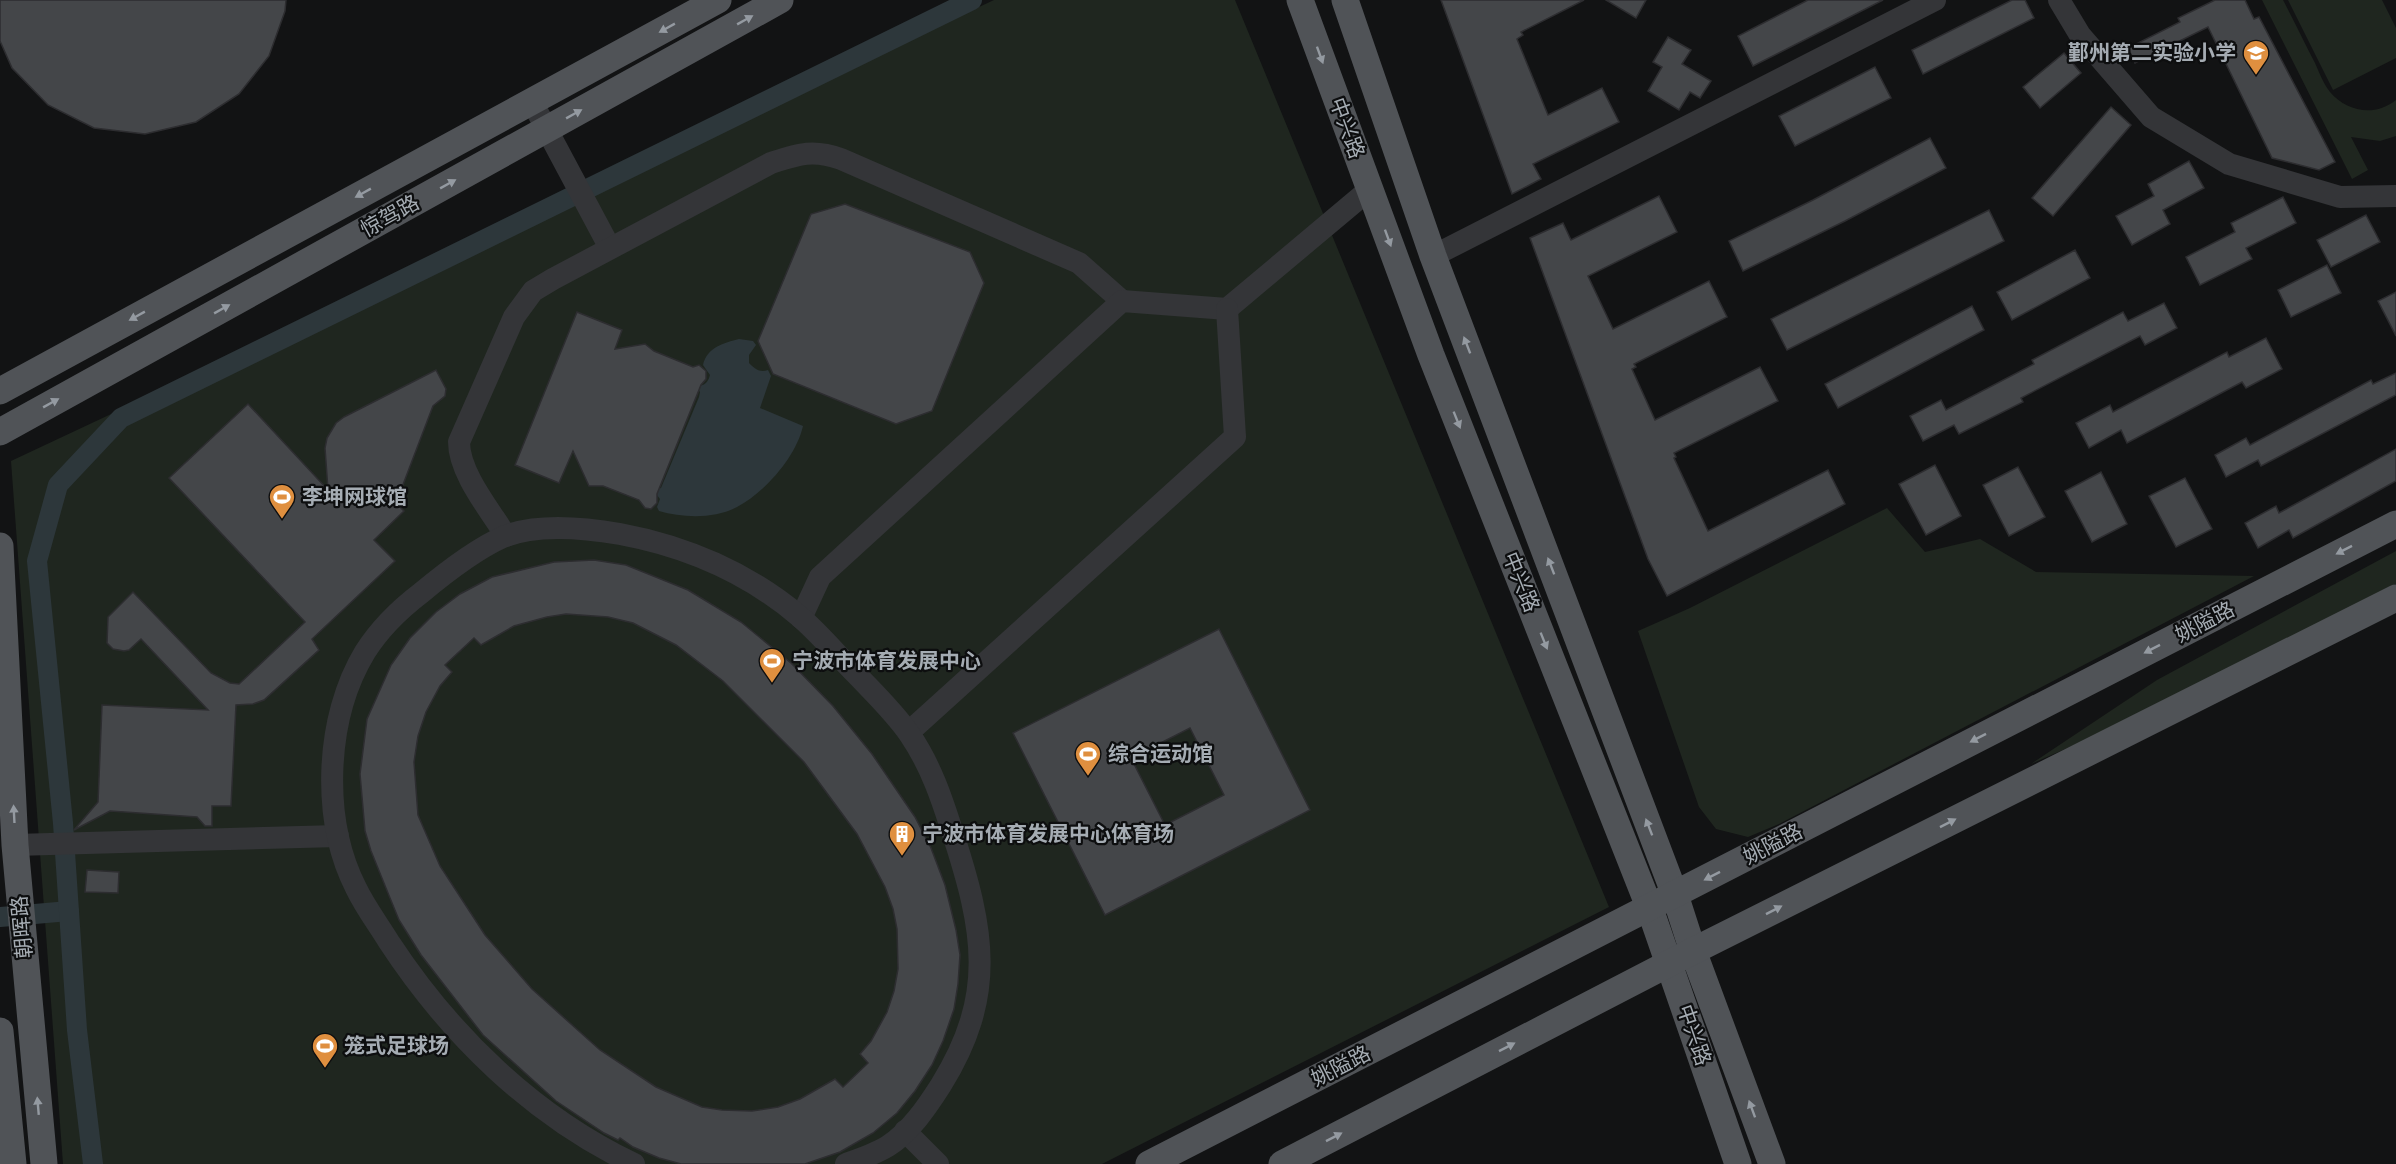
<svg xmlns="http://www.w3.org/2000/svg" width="2396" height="1164" viewBox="0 0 2396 1164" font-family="'Work Sans','Noto Sans SC',sans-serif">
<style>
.green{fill:#1f261f}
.water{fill:#2d373b}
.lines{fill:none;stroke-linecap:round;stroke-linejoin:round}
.canal{stroke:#2d373b;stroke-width:20}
.building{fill:#444649;stroke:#2d2d30;stroke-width:1.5;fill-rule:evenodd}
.minor{stroke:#343538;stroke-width:22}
.major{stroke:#505357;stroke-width:27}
.oneway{fill:#949aa1}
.labels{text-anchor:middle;stroke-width:4.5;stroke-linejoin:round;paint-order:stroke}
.poi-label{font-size:21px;font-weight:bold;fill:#a5acb3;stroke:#0d0e0f;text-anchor:start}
.street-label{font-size:21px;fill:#a5acb3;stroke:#0d0e0f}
</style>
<rect width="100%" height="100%" fill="#121314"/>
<g class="green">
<path d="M 994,0 L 1235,0 L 1609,907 L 1102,1164 L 63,1164 L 11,461 Z"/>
<path d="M 2262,0 L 2283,0 C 2294,21 2304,42 2315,63 C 2319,72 2323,83 2330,92 C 2347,112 2375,117 2396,100 L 2396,136 L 2380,141 L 2351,137 L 2368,170 L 2352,179 Z"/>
<path d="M 2288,0 L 2382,0 L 2396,28 L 2396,58 L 2333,90 Z"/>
<path d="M 1887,508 L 1925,552 L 1980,539 L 2036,572 L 2254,576 L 1779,824 L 1748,837 L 1716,829 L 1699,807 L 1638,631 L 1690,608 Z"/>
<path d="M 2396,551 L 2396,584 L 2159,708 L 2031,764 L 2157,680 Z"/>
</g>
<path class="water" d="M 739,339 L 753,341 L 756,345 L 749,355 L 749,363 C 755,369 760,373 768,370 L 771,376 L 760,408 L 803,426 C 796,457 765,492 737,507 C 715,519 683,518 659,511 L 657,507 L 660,499 L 653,490 L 661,488 L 699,397 L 700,392 L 696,386 C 704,386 708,383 710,375 L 703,365 C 707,347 724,343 739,339 Z"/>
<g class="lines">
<g class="canal">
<path d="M 0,917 L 69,911"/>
<path d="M 93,1164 L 77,1030 L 63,823 L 37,561 L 58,485 L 121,418 L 972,0"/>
</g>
</g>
<g class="building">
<path d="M 0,0 L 286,0 L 285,11 L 269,56 L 239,94 L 196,122 L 145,134 L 94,128 L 48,105 L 12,68 L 0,41 Z"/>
<path d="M 1441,0 L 1584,0 L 1521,32 L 1523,35 L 1517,39 L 1548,115 L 1602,88 L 1619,122 L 1533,164 L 1541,179 L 1512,194 Z"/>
<path d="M 1606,0 L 1646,0 L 1636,18 Z"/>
<path d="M 1808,0 L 1883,0 L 1753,66 L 1738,36 Z"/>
<path d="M 2012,0 L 2025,0 L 2034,18 L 1923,74 L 1912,50 Z"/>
<path d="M 2215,0 L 2245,0 L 2254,19 L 2259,17 L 2335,162 L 2319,170 L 2272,158 L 2208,27 L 2135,63 L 2128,48 L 2180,22 L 2178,18 Z"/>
<path d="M 1668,37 L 1691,50 L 1682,64 L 1711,81 L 1700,98 L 1690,92 L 1679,110 L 1648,91 L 1662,67 L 1653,62 Z"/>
<path d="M 2064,53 L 2081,73 L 2040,108 L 2023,87 Z"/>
<path d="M 1875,67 L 1891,98 L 1795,146 L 1779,116 Z"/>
<path d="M 2111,107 L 2131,125 L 2053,216 L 2032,198 Z"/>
<path d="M 1930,138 L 1946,168 L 1845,221 L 1743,271 L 1729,241 L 1813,200 Z"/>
<path d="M 2189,161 L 2204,188 L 2163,210 L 2170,224 L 2132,245 L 2116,216 L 2154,196 L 2148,184 Z"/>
<path d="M 1659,196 L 1677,232 L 1588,276 L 1613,329 L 1709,281 L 1727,317 L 1634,364 L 1636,367 L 1632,369 L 1655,420 L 1760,367 L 1778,401 L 1674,453 L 1676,457 L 1674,458 L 1708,531 L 1828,470 L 1845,504 L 1667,596 L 1648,559 L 1530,238 L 1563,223 L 1571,240 Z"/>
<path d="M 2283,197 L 2296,223 L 2246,248 L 2252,259 L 2200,285 L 2186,257 L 2235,232 L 2231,223 Z"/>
<path d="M 845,204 L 970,252 L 984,283 L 932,411 L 896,424 L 773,374 L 758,341 L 811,214 Z"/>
<path d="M 1989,210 L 2004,241 L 1787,350 L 1771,319 Z"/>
<path d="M 2366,215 L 2380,242 L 2331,267 L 2317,240 Z"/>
<path d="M 2075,250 L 2090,278 L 2012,320 L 1997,292 Z"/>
<path d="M 2327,265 L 2341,293 L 2291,317 L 2278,290 Z"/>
<path d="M 2396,292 L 2396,336 L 2378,301 Z"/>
<path d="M 2164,303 L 2177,328 L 2145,345 L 2140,336 L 2021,398 L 2023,402 L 1959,434 L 1954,425 L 1923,441 L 1910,416 L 1941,400 L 1946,410 L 2034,364 L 2032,360 L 2123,312 L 2128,321 Z"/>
<path d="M 1972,306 L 1984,330 L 1838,408 L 1825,384 Z"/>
<path d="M 577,312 L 622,330 L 615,349 L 645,344 L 654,351 L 693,367 L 699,365 L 706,371 L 706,379 L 701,385 L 657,494 L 657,503 L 651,509 L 645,508 L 639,500 L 603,486 L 589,486 L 573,451 L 559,483 L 515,465 Z"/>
<path d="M 2266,338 L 2282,369 L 2246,388 L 2242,382 L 2127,443 L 2121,430 L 2089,448 L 2076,423 L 2110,405 L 2113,412 L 2227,352 L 2229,357 Z"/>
<path d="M 436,370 L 446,389 L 445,396 L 433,406 L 396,503 L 404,511 L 374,540 L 395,561 L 312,639 L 319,650 L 264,700 L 253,704 L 236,705 L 231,806 L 212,806 L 212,826 L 205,826 L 197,817 L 110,811 L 74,830 L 98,802 L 102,705 L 208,710 L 141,639 L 129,650 L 124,651 L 113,649 L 107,643 L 108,617 L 133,592 L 211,673 L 230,683 L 239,684 L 305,622 L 169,478 L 248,404 L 328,490 L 325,448 L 327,438 L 336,423 L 344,417 Z"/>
<path d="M 2396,373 L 2396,395 L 2261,466 L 2258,460 L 2226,477 L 2215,455 L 2246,438 L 2250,445 L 2371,380 L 2373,384 Z"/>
<path d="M 2396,449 L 2396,481 L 2293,538 L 2289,530 L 2258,548 L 2245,523 L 2276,506 L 2279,513 Z"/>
<path d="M 1935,465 L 1961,516 L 1926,535 L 1899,484 Z"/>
<path d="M 2018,467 L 2045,517 L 2009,536 L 1983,485 Z"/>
<path d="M 2101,472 L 2127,524 L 2092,542 L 2065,491 Z"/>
<path d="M 2185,478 L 2212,529 L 2176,547 L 2149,496 Z"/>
<path d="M 594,560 L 626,565 L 688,590 L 741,622 L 791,663 L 833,706 L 872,754 L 915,817 L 931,848 L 945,885 L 956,930 L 960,955 L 958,984 L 954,1009 L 943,1041 L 932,1065 L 915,1091 L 897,1113 L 873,1133 L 840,1152 L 805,1164 L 681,1164 L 659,1158 L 633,1147 L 620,1138 L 618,1140 L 604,1133 L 556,1101 L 483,1035 L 421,955 L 399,920 L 390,898 L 371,851 L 365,831 L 360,774 L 367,719 L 391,665 L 410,638 L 436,612 L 460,594 L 492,577 L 554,562 ZM 566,614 L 608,617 L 633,623 L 676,645 L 723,681 L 804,762 L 857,834 L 885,887 L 893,909 L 897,929 L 898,969 L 894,991 L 887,1012 L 871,1041 L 860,1054 L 868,1063 L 843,1087 L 835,1079 L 800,1099 L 778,1107 L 752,1111 L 722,1110 L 702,1107 L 656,1087 L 600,1050 L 532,989 L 485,935 L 440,866 L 418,815 L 414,762 L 418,736 L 426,712 L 440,686 L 452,672 L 445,665 L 474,638 L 481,645 L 514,626 L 547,617 Z"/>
<path d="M 1219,629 L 1310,810 L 1105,915 L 1013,733 ZM 1190,728 L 1224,795 L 1165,825 L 1131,758 Z"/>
<path d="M 87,870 L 119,872 L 118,893 L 85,892 Z"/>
</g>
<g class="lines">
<g class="minor">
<path d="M 2059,0 L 2080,35 L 2151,117 L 2229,164 L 2340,197 L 2396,196"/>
<path d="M 538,113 L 610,248"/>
<path d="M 1433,256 L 1935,0"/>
<path d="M 506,536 C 490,510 459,473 459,442 L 514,317 L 533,291 L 553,279 L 771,163 C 799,154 813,149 841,159 L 1079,263 L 1122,301"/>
<path d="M 801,618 L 820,577 L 1122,301 L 1227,309 L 1370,189"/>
<path d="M 909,732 L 1235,437 L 1227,309"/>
<path d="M 15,845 L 338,836"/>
<path d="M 905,1131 L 938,1164"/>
<path d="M 634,1164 C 533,1116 450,1035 389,942 C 378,924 365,907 356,888 C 321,819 325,718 365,652 C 379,630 400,609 421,593 C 445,573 474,550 503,537 C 537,523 585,528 620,534 C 685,546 748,573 799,616 C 820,634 837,655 856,674 C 875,694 895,713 910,735 C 931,766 942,799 953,834 C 984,930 997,995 941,1085 C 927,1107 910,1132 888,1146 C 875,1154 860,1159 846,1164"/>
</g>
<g class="major">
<path d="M 1300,0 L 1431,355 L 1650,909 L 1738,1164"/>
<path d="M 1345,0 L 1433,256 L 1675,895 L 1693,951 L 1772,1164"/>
<path d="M 0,391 L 718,0"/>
<path d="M 0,432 L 780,0"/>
<path d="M 0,546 L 15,845 L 44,1164"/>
<path d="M 0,1031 L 13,1164"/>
<path d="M 1149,1164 L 2396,524"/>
<path d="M 1282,1164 L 1693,951 L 2396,598"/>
</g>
</g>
<defs><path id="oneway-solid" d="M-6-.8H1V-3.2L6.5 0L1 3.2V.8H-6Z" transform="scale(1.5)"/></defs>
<g class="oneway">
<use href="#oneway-solid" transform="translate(745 20) rotate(-29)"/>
<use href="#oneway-solid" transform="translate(667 28) rotate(151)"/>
<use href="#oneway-solid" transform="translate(1320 55) rotate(70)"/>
<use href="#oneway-solid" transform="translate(574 114) rotate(-29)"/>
<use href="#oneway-solid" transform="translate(448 184) rotate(-29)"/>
<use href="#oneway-solid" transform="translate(363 193) rotate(151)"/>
<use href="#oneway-solid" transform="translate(1388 238) rotate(70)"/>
<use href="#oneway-solid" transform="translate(222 309) rotate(-29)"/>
<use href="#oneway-solid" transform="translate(137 316) rotate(151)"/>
<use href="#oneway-solid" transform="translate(1467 345) rotate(-111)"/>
<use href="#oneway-solid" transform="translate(51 403) rotate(-29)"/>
<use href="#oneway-solid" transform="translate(1457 420) rotate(68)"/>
<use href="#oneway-solid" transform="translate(2344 550) rotate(153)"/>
<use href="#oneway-solid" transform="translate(1551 566) rotate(-111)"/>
<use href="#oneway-solid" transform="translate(1544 641) rotate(68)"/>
<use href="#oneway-solid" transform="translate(2152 649) rotate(153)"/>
<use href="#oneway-solid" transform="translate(1978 738) rotate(153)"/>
<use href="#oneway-solid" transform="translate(14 814) rotate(-93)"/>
<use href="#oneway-solid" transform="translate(1948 823) rotate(-27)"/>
<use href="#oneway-solid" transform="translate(1649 827) rotate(-111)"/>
<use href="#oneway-solid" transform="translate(1712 876) rotate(153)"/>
<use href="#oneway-solid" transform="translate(1774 910) rotate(-27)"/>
<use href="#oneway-solid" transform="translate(1507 1047) rotate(-27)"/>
<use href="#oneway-solid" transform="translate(38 1106) rotate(-95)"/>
<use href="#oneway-solid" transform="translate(1752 1109) rotate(-110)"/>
<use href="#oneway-solid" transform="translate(1334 1137) rotate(-27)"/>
</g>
<defs>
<g id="school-pin" transform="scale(1.35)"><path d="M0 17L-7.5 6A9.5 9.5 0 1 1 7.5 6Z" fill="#df8f3f" stroke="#0d0e0f"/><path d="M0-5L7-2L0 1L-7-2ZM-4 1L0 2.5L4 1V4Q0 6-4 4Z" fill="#fff"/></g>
<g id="stadium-pin" transform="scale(1.35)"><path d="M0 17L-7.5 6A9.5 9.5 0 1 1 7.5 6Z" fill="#df8f3f" stroke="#0d0e0f"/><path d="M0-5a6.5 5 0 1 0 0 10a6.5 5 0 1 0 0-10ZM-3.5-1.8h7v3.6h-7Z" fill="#fff"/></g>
<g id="building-pin" transform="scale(1.35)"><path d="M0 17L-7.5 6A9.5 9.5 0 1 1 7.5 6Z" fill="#df8f3f" stroke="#0d0e0f"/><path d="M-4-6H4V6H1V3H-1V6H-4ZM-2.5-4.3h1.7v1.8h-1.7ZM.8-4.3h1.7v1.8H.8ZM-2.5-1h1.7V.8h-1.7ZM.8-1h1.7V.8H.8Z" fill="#fff"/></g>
</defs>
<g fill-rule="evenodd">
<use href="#school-pin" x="2256" y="53"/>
<use href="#stadium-pin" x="282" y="497"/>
<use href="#stadium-pin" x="772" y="661"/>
<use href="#stadium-pin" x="1088" y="754"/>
<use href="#building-pin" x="902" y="834"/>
<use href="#stadium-pin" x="325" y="1046"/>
</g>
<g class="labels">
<g class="poi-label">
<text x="2236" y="60" text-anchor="end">鄞州第二实验小学</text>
<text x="302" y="504">李坤网球馆</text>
<text x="792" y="668">宁波市体育发展中心</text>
<text x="1108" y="761">综合运动馆</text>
<text x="922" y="841">宁波市体育发展中心体育场</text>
<text x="344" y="1053">笼式足球场</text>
</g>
<g class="street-label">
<text transform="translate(1347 128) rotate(70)" y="7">中兴路</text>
<text transform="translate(390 216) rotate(-29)" y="7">惊驾路</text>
<text transform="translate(1521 582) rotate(68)" y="7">中兴路</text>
<text transform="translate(2205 622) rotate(-27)" y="7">姚隘路</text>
<text transform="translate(1773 844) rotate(-27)" y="7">姚隘路</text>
<text transform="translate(22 927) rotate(-95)" y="7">朝晖路</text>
<text transform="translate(1694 1035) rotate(71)" y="7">中兴路</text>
<text transform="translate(1341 1066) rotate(-27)" y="7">姚隘路</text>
</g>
</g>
</svg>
